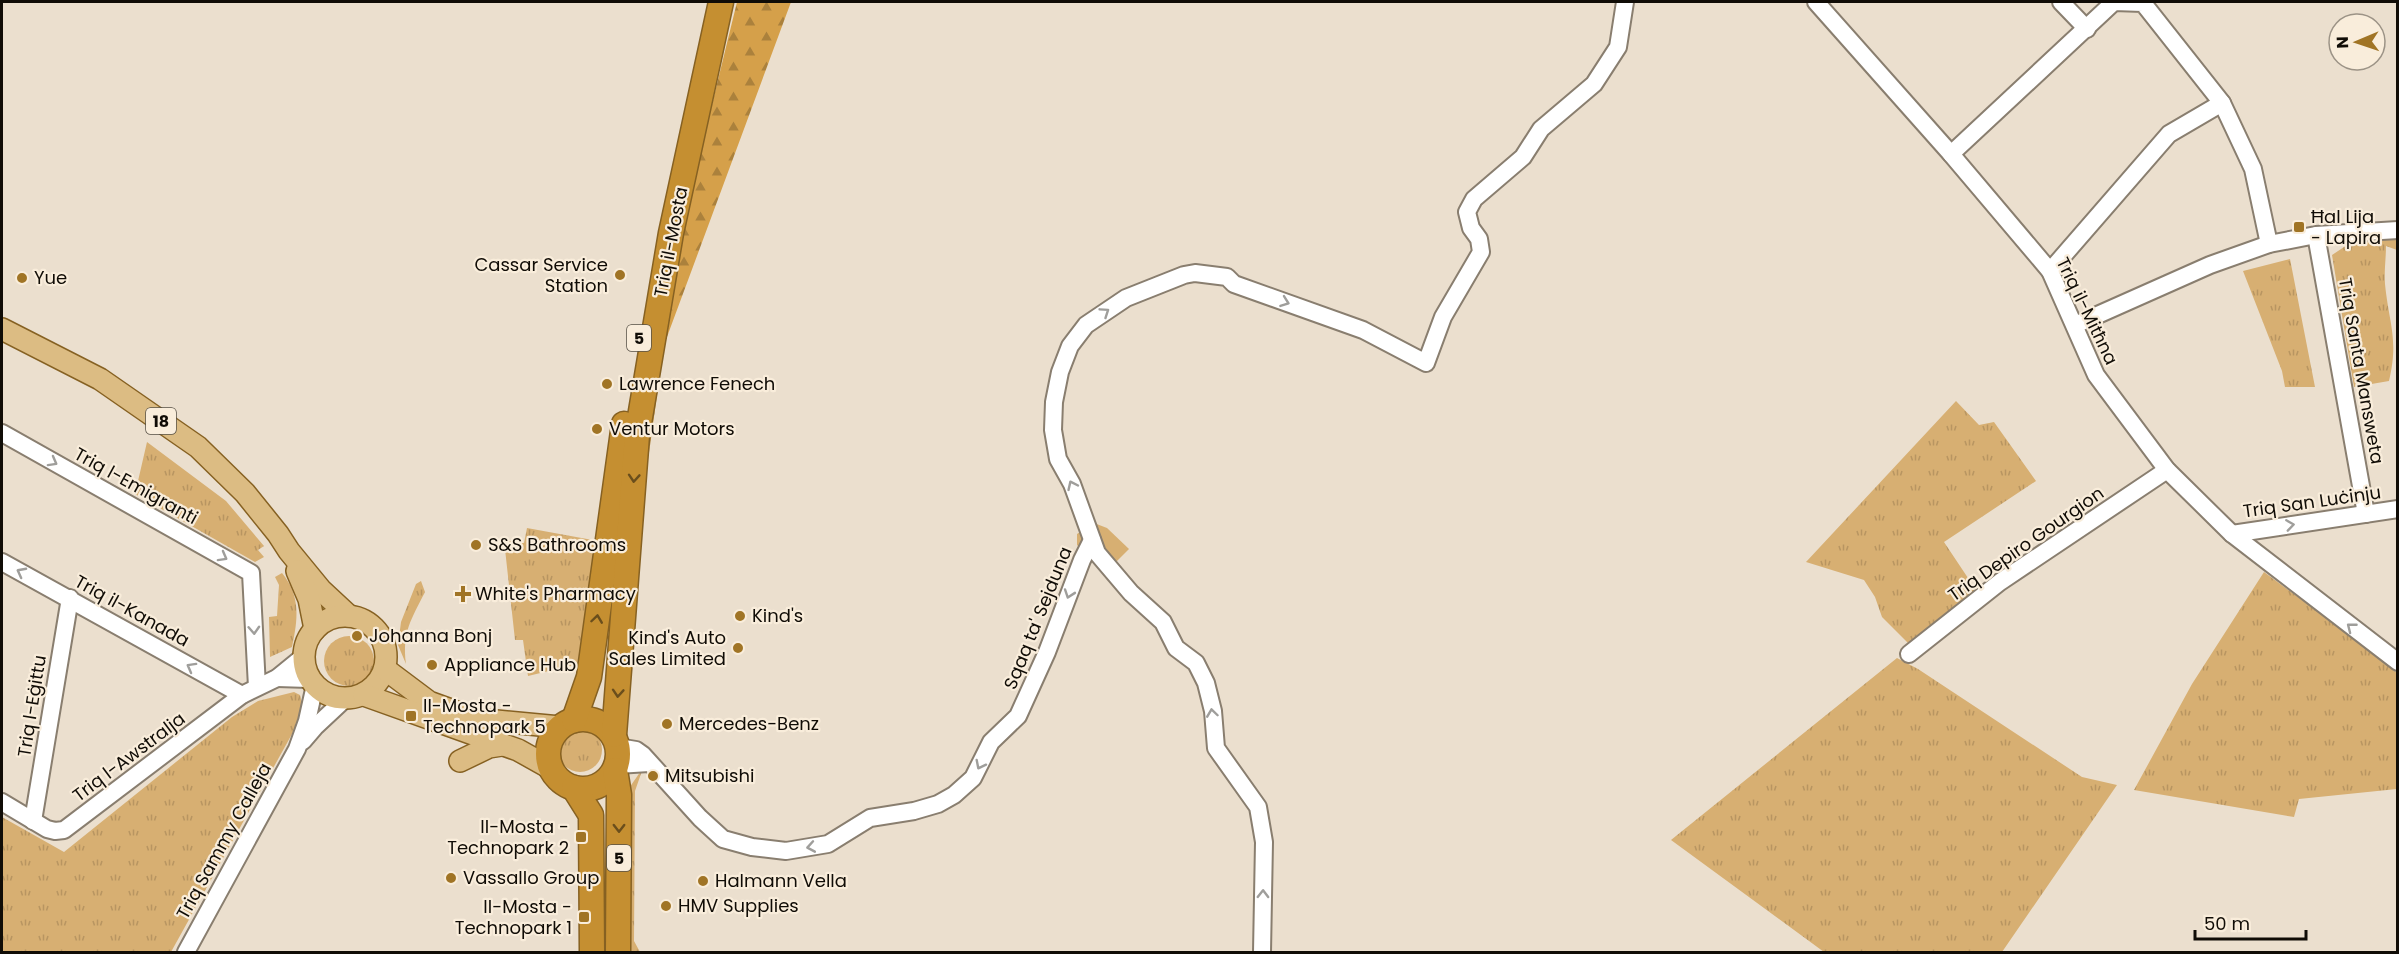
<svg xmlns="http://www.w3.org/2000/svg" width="2399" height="954" viewBox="0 0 2399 954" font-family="Poppins,sans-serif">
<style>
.grass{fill:url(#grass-tufts)}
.forest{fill:url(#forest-firs)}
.park{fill:#d7af72}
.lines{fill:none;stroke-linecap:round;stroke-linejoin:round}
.minor-casing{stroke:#897e6f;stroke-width:20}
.major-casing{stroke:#866122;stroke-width:24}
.highway-casing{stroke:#866122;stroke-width:27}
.minor{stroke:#fff;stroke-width:16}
.major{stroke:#dcbc83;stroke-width:21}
.highway{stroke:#c58f31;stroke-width:24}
.oneway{stroke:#9f9e9b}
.oneway2{stroke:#6a4e1c}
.poi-dot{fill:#a07425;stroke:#f9eddb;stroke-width:2}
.labels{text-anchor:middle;stroke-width:4.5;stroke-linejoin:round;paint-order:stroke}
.shield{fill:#f9eddb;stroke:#565046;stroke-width:1.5}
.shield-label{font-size:16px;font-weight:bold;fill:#100c06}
.poi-label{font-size:18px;fill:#100c06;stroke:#f9eddb;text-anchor:start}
.street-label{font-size:18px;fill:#100c06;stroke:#f9eddb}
</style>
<defs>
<pattern id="grass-tufts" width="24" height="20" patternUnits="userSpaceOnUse" patternTransform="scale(1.5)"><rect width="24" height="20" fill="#d7af72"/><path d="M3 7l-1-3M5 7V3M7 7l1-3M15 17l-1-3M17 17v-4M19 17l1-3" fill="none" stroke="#b89561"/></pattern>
<pattern id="forest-firs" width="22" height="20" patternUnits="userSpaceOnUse" patternTransform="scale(1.5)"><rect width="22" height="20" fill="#d5a04a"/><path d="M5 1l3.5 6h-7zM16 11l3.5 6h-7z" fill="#ab813c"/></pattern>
</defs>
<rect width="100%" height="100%" fill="#ebdfce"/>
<g class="grass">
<path d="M 2397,236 L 2397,250 L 2386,246 C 2386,258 2384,272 2385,284 C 2389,324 2399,339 2389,381 L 2354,387 L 2332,255 L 2353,241 Z"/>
<path d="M 2290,259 L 2315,387 L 2285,387 L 2282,371 L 2243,271 Z"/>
<path d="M 1956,401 L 1979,425 L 1994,422 L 2036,481 L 1944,542 L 1976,590 L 1911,646 L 1882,617 L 1875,597 L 1864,580 L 1806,562 Z"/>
<path d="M 147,442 L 226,501 L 264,546 L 258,550 L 264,557 L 255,562 L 135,494 Z"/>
<path d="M 527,528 L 598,541 L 582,663 L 528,676 L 523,640 L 515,640 L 505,549 L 508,541 L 524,543 Z"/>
<path d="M 2264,572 L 2347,633 L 2397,673 L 2397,789 L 2299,799 L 2294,817 L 2134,790 L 2192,684 Z"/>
<path d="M 282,573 C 301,596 298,620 292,647 L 270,657 L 269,617 L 277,616 L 279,585 L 275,577 Z"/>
<path d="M 421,581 L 425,592 C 411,620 402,632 406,664 L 398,645 L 401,622 L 416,584 Z"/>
<circle cx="349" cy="661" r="25"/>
<path d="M 1897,658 L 1918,669 L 2082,777 L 2117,785 L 2002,952 L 1824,952 L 1671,840 Z"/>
<path d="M 294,692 L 300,695 L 302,703 L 297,725 L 171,952 L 2,952 L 2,817 L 64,852 L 232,717 L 258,701 Z"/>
<circle cx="580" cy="750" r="22"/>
<path d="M 643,768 L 635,791 L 634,941 L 640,952 L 628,952 L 631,850 L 626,831 L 627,791 Z"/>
</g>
<path class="forest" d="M 737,2 L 791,2 L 664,345 L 648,460 L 655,338 Z"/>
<path class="park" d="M 1094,523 L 1107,528 L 1129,549 L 1105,573 L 1077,545 L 1077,534 Z"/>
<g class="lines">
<g class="minor-casing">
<g id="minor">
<path d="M 1816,2 L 1951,154 L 2050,271 L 2096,375 L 2167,470 L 2232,534 L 2398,662"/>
<path d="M 2061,2 L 2087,29"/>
<path d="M 1951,154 L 2114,2 L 2143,3 L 2222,103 L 2253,169 L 2269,244"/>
<path d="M 2316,235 L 2366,514"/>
<path d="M 2050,271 L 2169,134 L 2222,103"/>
<path d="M 2075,325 L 2210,265 L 2269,244 L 2316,235 L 2398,230"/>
<path d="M 2,433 L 251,573 L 257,687"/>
<path d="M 2232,534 L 2398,509"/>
<path d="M 2,562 L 242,695"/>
<path d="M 1909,654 L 2000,582 L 2167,470"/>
<path d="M 277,678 L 309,679"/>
<path d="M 303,741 L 315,727 L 345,699"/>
<path d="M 618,747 L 636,750 L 643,755 L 700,818 L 723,839 L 752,847 L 786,851 L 828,844 L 870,818 L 914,811 L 938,804 L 954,795 L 973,778 L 991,742 L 1018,716 L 1047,652 L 1082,560 L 1092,540"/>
<path d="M 617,765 L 649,763"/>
<path d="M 2,802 L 47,829 L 55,831 L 64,830 L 242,695 L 277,678 L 304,656"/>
<path d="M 33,821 L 70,598"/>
<path d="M 186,952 L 297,749 L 307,721 L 315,685"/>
<path d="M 1262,952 L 1264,842 L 1258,807 L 1216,748 L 1213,711 L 1206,683 L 1196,663 L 1176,648 L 1163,622 L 1131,593 L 1097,553 L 1072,484 L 1058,459 L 1053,430 L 1054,402 L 1060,372 L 1070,346 L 1086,325 L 1126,298 L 1184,275 L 1195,273 L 1227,277 L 1234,284 L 1363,330 L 1426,363 L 1443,317 L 1481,252 L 1479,239 L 1471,228 L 1467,212 L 1474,199 L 1523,157 L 1541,129 L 1594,84 L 1618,47 L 1625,2"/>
</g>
</g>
<g class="major-casing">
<g id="major">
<path d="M 2,329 L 100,379 L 198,447 L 245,493 L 278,534 L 289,551 L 321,590 L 349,616"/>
<path d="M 297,571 L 309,599 L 315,629"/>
<circle cx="345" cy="657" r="41"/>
<path d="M 385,669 L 429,702 L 476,719 L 560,727"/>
<path d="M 364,695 L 518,750 L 552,769"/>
<path d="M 460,761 L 489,747 L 502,745"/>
</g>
</g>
<g class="highway-casing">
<g id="highway">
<circle cx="583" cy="754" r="35"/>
<path d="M 574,720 L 589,677 L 624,424"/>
<path d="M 614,735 L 637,435 L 671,233 L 721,2"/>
<path d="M 615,770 L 619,795 L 618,952"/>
<path d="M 574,788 L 591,815 L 592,952"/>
</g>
</g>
<use href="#minor" class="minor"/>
<use href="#major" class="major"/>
<use href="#highway" class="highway"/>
</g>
<defs><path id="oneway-chevron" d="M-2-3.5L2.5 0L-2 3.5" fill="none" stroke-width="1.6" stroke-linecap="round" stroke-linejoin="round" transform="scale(1.5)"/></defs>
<g class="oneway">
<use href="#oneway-chevron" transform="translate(1285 302) rotate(20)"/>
<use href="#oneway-chevron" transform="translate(1105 312) rotate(-34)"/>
<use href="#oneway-chevron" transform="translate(53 462) rotate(29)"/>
<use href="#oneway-chevron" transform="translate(1072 485) rotate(-115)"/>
<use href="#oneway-chevron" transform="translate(2290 525) rotate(-8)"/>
<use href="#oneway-chevron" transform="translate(223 557) rotate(29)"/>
<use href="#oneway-chevron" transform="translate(21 572) rotate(-152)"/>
<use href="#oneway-chevron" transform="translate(1069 594) rotate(109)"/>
<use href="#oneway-chevron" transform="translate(2351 627) rotate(-142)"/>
<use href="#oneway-chevron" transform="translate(254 630) rotate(87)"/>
<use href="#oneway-chevron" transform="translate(191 667) rotate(-151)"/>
<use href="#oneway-chevron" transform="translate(1212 713) rotate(-98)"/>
<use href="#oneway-chevron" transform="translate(980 765) rotate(117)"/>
<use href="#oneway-chevron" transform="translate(811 847) rotate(170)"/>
<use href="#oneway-chevron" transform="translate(1263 894) rotate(-89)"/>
</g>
<g class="oneway2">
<use href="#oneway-chevron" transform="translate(634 478) rotate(94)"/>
<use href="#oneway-chevron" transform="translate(597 619) rotate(-82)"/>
<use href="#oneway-chevron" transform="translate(618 693) rotate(94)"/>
<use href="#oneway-chevron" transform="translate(619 828) rotate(90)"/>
</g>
<g class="poi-dot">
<rect x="2293" y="221" width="12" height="12" rx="3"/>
<circle cx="620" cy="275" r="6"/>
<circle cx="22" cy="278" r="6"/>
<circle cx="607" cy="384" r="6"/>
<circle cx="597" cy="429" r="6"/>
<circle cx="476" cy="545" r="6"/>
<path d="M460 585h6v6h6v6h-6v6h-6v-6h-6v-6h6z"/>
<circle cx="740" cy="616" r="6"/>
<circle cx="357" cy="636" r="6"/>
<circle cx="738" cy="648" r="6"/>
<circle cx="432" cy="665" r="6"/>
<rect x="405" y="710" width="12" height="12" rx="3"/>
<circle cx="667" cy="724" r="6"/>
<circle cx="653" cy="776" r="6"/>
<rect x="575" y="831" width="12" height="12" rx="3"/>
<circle cx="451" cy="878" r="6"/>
<circle cx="703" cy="881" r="6"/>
<circle cx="666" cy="906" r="6"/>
<rect x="578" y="911" width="12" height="12" rx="3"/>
</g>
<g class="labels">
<g class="shield">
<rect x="627" y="325" width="24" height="26" rx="4.5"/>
<rect x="146" y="408" width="30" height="26" rx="4.5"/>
<rect x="607" y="845" width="24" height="26" rx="4.5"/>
</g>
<g class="shield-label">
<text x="639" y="344">5</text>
<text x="161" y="427">18</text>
<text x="619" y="864">5</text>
</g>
<g class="poi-label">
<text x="2311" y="223">Ħal Lija<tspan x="2311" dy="21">- Lapira</tspan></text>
<text x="608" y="271" text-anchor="end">Cassar Service<tspan x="608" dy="21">Station</tspan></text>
<text x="34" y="284">Yue</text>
<text x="619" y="390">Lawrence Fenech</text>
<text x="609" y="435">Ventur Motors</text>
<text x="488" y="551">S&amp;S Bathrooms</text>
<text x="475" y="600">White's Pharmacy</text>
<text x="752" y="622">Kind's</text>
<text x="369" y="642">Johanna Bonj</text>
<text x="726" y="644" text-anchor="end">Kind's Auto<tspan x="726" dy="21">Sales Limited</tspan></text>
<text x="444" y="671">Appliance Hub</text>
<text x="423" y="712">Il-Mosta -<tspan x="423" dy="21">Technopark 5</tspan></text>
<text x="679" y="730">Mercedes-Benz</text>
<text x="665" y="782">Mitsubishi</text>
<text x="569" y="833" text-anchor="end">Il-Mosta -<tspan x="569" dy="21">Technopark 2</tspan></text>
<text x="463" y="884">Vassallo Group</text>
<text x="715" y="887">Halmann Vella</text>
<text x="678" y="912">HMV Supplies</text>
<text x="572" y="913" text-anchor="end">Il-Mosta -<tspan x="572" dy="21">Technopark 1</tspan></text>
</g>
<g class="street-label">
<text transform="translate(671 242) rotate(-79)" y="6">Triq il-Mosta</text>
<text transform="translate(2087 311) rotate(64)" y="6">Triq il-Mitħna</text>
<text transform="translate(2361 371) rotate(80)" y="6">Triq Santa Mansweta</text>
<text transform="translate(136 486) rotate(29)" y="6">Triq l-Emigranti</text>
<text transform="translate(2312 502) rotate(-8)" y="6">Triq San Luċinju</text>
<text transform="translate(2026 544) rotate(-35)" y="6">Triq Depiro Gourgion</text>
<text transform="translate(132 611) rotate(29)" y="6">Triq il-Kanada</text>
<text transform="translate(1038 618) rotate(-68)" y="6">Sqaq ta' Sejduna</text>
<text transform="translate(32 706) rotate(-81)" y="6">Triq l-Eġittu</text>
<text transform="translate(129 757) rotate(-37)" y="6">Triq l-Awstralja</text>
<text transform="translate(224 841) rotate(-61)" y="6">Triq Sammy Calleja</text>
</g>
</g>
<rect width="2399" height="954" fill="none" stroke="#100c06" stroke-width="6"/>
<g transform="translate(2357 42) rotate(268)"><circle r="28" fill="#f9eddb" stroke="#9c9386" stroke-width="1.5"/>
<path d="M0-4.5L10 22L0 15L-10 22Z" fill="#a07425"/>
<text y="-9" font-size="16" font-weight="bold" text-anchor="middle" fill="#100c06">N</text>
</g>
<path d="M2195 930v9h111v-9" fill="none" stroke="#100c06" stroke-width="3"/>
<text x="2204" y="930" font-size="18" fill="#100c06" stroke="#f9eddb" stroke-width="4.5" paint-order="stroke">50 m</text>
</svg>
